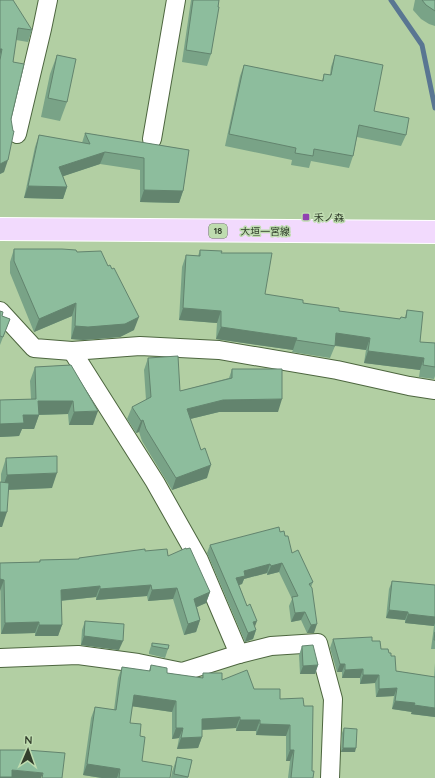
<svg xmlns="http://www.w3.org/2000/svg" width="435" height="778" viewBox="0 0 435 778" font-family="Quicksand,'Noto Sans JP',sans-serif">
<style>
.lines{fill:none;stroke-linecap:round;stroke-linejoin:round}
.stream{stroke:#597692;stroke-width:5}
.minor-casing{stroke:#4d663f;stroke-width:20}
.primary-casing{stroke:#fff;stroke-width:24}
.minor{stroke:#fff;stroke-width:18}
.primary{stroke:#f2dafd;stroke-width:22}
.wall{fill:#79a387}
.shaded-wall{fill:#63846e}
.building{fill:#8dbd9d;stroke:#63846e}
.poi-dot{fill:#9141b1;stroke:#bfdcb0;stroke-width:1.5}
.labels{text-anchor:middle;stroke-width:3;stroke-linejoin:round;paint-order:stroke}
.shield{fill:#bfdcb0;stroke:#5d6e54;stroke-width:1}
.shield-label{font-size:9px;font-weight:bold;fill:#333f2d}
.poi-label{font-size:10px;fill:#333f2d;stroke:#bfdcb0;text-anchor:start}
.street-label{font-size:10px;fill:#333f2d;stroke:#bfdcb0}
</style>
<rect width="100%" height="100%" fill="#b2cfa3"/>
<g class="lines">
<path class="stream" d="M 391,0 L 422,45 L 435,108"/>
<g class="minor-casing">
<g id="minor">
<path d="M 17,134 L 42,29 L 48,0"/>
<path d="M 152,139 L 176,0"/>
<path d="M 0,311 L 34,348 L 72,351 L 140,346 L 219,350 L 337,370 L 409,386 L 435,390"/>
<path d="M 72,351 L 155,482 L 199,560 L 239,654"/>
<path d="M 0,658 L 78,655 L 138,663 L 182,672 L 239,654 L 271,646 L 318,643 L 333,699 L 330,778"/>
</g>
</g>
<g class="primary-casing">
<path id="primary" d="M 0,229 L 435,232"/>
</g>
<use href="#minor" class="minor"/>
<use href="#primary" class="primary"/>
</g>
<g class="wall">
<path d="M 0,0 L 32,30 L 28,42 L 16,40 L 13,62 L 11,119 L 4,172 L 0,174 Z"/>
<path d="M 191,0 L 219,0 L 211,54 L 207,66 L 182,62 Z"/>
<path d="M 415,0 L 435,0 L 435,26 L 429,24 L 421,19 L 413,10 Z"/>
<path d="M 57,55 L 67,102 L 60,121 L 41,117 L 50,74 Z"/>
<path d="M 335,55 L 374,111 L 406,135 L 401,146 L 357,137 L 353,156 L 349,168 L 311,161 L 309,168 L 291,165 L 292,160 L 225,146 L 240,76 L 244,65 L 322,81 L 324,74 L 330,75 L 331,67 Z"/>
<path d="M 85,133 L 189,150 L 183,191 L 179,203 L 140,202 L 140,170 L 100,164 L 63,176 L 67,187 L 63,199 L 24,198 L 35,147 L 39,135 L 82,143 Z"/>
<path d="M 14,249 L 134,330 L 120,337 L 83,340 L 71,339 L 72,316 L 34,332 L 10,273 L 10,262 Z"/>
<path d="M 200,250 L 221,253 L 265,294 L 339,311 L 400,319 L 405,317 L 407,310 L 420,342 L 435,343 L 435,376 L 434,379 L 419,377 L 420,370 L 364,363 L 366,350 L 335,346 L 330,358 L 292,352 L 293,350 L 216,339 L 217,323 L 179,320 L 182,267 L 186,255 L 198,256 Z"/>
<path d="M 0,311 L 2,316 L 10,319 L 0,345 Z"/>
<path d="M 148,358 L 180,391 L 229,378 L 232,369 L 278,412 L 219,412 L 190,419 L 207,478 L 172,490 L 142,441 L 139,432 L 136,433 L 127,419 L 132,407 L 146,400 L 144,370 Z"/>
<path d="M 71,365 L 93,425 L 69,425 L 68,414 L 39,415 L 34,429 L 22,429 L 19,436 L 0,437 L 0,400 L 31,399 L 30,381 L 35,367 Z"/>
<path d="M 6,458 L 52,488 L 8,490 L 2,527 L 0,527 L 0,482 L 1,482 L 1,474 Z"/>
<path d="M 280,532 L 285,536 L 292,553 L 313,582 L 311,587 L 314,633 L 307,633 L 301,620 L 291,622 L 289,606 L 292,599 L 279,572 L 267,575 L 267,573 L 244,579 L 242,584 L 239,585 L 256,630 L 253,639 L 245,642 L 207,553 L 210,545 Z"/>
<path d="M 145,551 L 168,556 L 210,592 L 206,603 L 197,607 L 200,620 L 196,632 L 184,635 L 173,599 L 148,601 L 147,596 L 96,600 L 96,597 L 61,601 L 62,625 L 58,636 L 35,636 L 35,633 L 1,634 L 0,563 L 39,562 L 40,560 L 79,559 L 79,558 Z"/>
<path d="M 392,581 L 435,585 L 435,649 L 431,649 L 434,626 L 405,623 L 405,620 L 386,618 L 389,589 Z"/>
<path d="M 85,621 L 119,650 L 81,645 L 82,630 Z"/>
<path d="M 333,639 L 372,641 L 381,649 L 389,653 L 391,656 L 396,671 L 434,677 L 435,663 L 435,717 L 411,714 L 412,712 L 392,709 L 394,696 L 376,697 L 375,683 L 360,684 L 360,678 L 342,678 L 342,672 L 337,672 L 330,648 Z"/>
<path d="M 152,643 L 168,649 L 165,658 L 149,654 L 149,652 Z"/>
<path d="M 302,646 L 318,665 L 315,674 L 300,674 L 299,655 Z"/>
<path d="M 151,665 L 167,673 L 202,678 L 203,673 L 222,680 L 254,689 L 280,699 L 312,771 L 313,778 L 288,778 L 290,761 L 286,761 L 286,736 L 256,735 L 256,731 L 236,731 L 236,728 L 202,730 L 202,737 L 198,748 L 177,749 L 179,738 L 172,739 L 172,712 L 132,706 L 130,723 L 140,736 L 142,761 L 170,778 L 102,778 L 83,775 L 91,718 L 95,707 L 114,710 L 118,678 L 122,667 L 149,671 Z"/>
<path d="M 344,728 L 355,752 L 341,752 L 342,733 Z"/>
<path d="M 177,757 L 192,760 L 188,778 L 171,778 L 172,772 Z"/>
</g>
<g class="shaded-wall">
<path d="M 0,49 L 2,49 L 0,55 Z"/>
<path d="M 105,152 L 100,164 L 55,179 L 59,167 Z"/>
<path d="M 8,160 L 4,172 L 0,174 L 0,164 Z"/>
<path d="M 28,186 L 67,187 L 63,199 L 24,198 Z"/>
<path d="M 144,190 L 183,191 L 179,203 L 140,202 Z"/>
<path d="M 76,303 L 72,316 L 34,332 L 39,319 Z"/>
<path d="M 183,308 L 221,311 L 217,323 L 179,320 Z"/>
<path d="M 139,317 L 134,330 L 120,337 L 83,340 L 71,339 L 75,326 Z"/>
<path d="M 221,327 L 297,338 L 293,350 L 216,339 Z"/>
<path d="M 336,333 L 370,338 L 366,350 L 332,345 Z"/>
<path d="M 368,351 L 424,358 L 420,370 L 364,363 Z"/>
<path d="M 282,399 L 278,412 L 219,412 L 182,421 L 187,409 L 223,400 Z"/>
<path d="M 38,401 L 73,401 L 68,414 L 33,415 Z"/>
<path d="M 98,411 L 93,425 L 69,425 L 74,412 Z"/>
<path d="M 23,415 L 39,415 L 34,429 L 22,429 L 19,436 L 0,437 L 0,424 Z"/>
<path d="M 143,420 L 139,432 L 136,433 L 141,421 Z"/>
<path d="M 211,465 L 207,478 L 172,490 L 176,478 Z"/>
<path d="M 57,473 L 52,488 L 2,490 L 7,475 Z"/>
<path d="M 0,512 L 7,512 L 2,527 L 0,527 Z"/>
<path d="M 282,563 L 279,572 L 267,575 L 271,566 Z"/>
<path d="M 270,564 L 267,573 L 244,579 L 242,584 L 233,587 L 236,578 L 244,571 Z"/>
<path d="M 0,579 L 4,580 L 0,591 Z"/>
<path d="M 151,585 L 147,596 L 96,600 L 100,589 Z"/>
<path d="M 100,586 L 96,597 L 57,601 L 61,590 Z"/>
<path d="M 177,588 L 173,599 L 148,601 L 152,590 Z"/>
<path d="M 210,592 L 206,603 L 190,610 L 194,599 Z"/>
<path d="M 389,610 L 408,612 L 405,620 L 386,618 Z"/>
<path d="M 305,612 L 301,620 L 291,622 L 295,613 Z"/>
<path d="M 408,614 L 435,617 L 435,623 L 434,626 L 405,623 Z"/>
<path d="M 200,620 L 196,632 L 184,635 L 188,624 Z"/>
<path d="M 257,621 L 254,629 L 253,622 Z"/>
<path d="M 39,622 L 35,633 L 1,634 L 5,623 Z"/>
<path d="M 317,624 L 314,633 L 307,633 L 311,625 Z"/>
<path d="M 39,625 L 62,625 L 58,636 L 35,636 Z"/>
<path d="M 256,630 L 253,639 L 245,642 L 248,633 Z"/>
<path d="M 84,636 L 123,641 L 119,650 L 81,645 Z"/>
<path d="M 340,664 L 345,664 L 342,672 L 337,672 Z"/>
<path d="M 318,665 L 315,674 L 300,674 L 303,666 Z"/>
<path d="M 363,669 L 360,678 L 342,678 L 345,670 Z"/>
<path d="M 363,675 L 379,675 L 375,683 L 360,684 Z"/>
<path d="M 397,688 L 394,696 L 376,697 L 379,689 Z"/>
<path d="M 134,695 L 176,701 L 172,712 L 130,706 Z"/>
<path d="M 395,701 L 415,703 L 412,712 L 392,709 Z"/>
<path d="M 414,705 L 435,708 L 435,717 L 411,714 Z"/>
<path d="M 240,717 L 236,728 L 198,730 L 202,719 Z"/>
<path d="M 240,720 L 260,720 L 256,731 L 236,731 Z"/>
<path d="M 260,724 L 290,725 L 286,736 L 256,735 Z"/>
<path d="M 176,728 L 183,728 L 179,738 L 172,739 Z"/>
<path d="M 202,737 L 198,748 L 177,749 L 181,738 Z"/>
<path d="M 343,748 L 356,748 L 355,752 L 341,752 Z"/>
<path d="M 290,750 L 294,750 L 290,761 L 286,761 Z"/>
<path d="M 87,764 L 120,769 L 117,778 L 102,778 L 83,775 Z"/>
<path d="M 12,770 L 43,773 L 41,778 L 0,778 L 0,777 Z"/>
</g>
<g class="building">
<path d="M 0,0 L 13,0 L 32,30 L 18,28 L 13,62 L 24,64 L 11,119 L 13,131 L 14,131 L 8,160 L 0,164 L 0,60 L 2,49 L 0,49 Z"/>
<path d="M 193,0 L 219,0 L 218,7 L 219,7 L 211,54 L 186,50 Z"/>
<path d="M 422,0 L 435,0 L 435,11 L 426,5 Z"/>
<path d="M 57,55 L 76,59 L 67,102 L 48,98 Z"/>
<path d="M 335,55 L 383,65 L 374,111 L 409,118 L 406,135 L 359,125 L 353,156 L 314,149 L 313,156 L 295,153 L 296,148 L 229,134 L 244,65 L 323,81 L 324,74 L 331,75 Z"/>
<path d="M 85,133 L 189,150 L 183,191 L 144,190 L 144,158 L 105,152 L 59,167 L 67,187 L 28,186 L 39,135 L 90,144 Z"/>
<path d="M 14,249 L 62,249 L 76,250 L 77,252 L 101,251 L 108,266 L 110,265 L 112,269 L 114,268 L 139,317 L 125,324 L 88,327 L 75,326 L 76,303 L 39,319 L 14,261 Z"/>
<path d="M 200,250 L 222,251 L 221,253 L 272,253 L 265,294 L 303,300 L 303,303 L 339,308 L 339,311 L 400,319 L 401,317 L 406,318 L 407,310 L 423,312 L 420,342 L 435,343 L 435,367 L 423,365 L 424,358 L 368,351 L 370,338 L 336,333 L 335,346 L 296,340 L 297,338 L 221,327 L 221,311 L 183,308 L 186,255 L 200,256 Z"/>
<path d="M 0,311 L 3,312 L 2,316 L 10,319 L 3,337 L 0,336 Z"/>
<path d="M 178,356 L 180,391 L 232,378 L 232,369 L 282,369 L 282,399 L 223,400 L 187,409 L 201,450 L 205,448 L 211,465 L 176,478 L 146,429 L 143,420 L 141,421 L 132,407 L 151,397 L 148,358 Z"/>
<path d="M 71,365 L 98,411 L 74,412 L 73,401 L 38,401 L 39,415 L 23,415 L 24,423 L 0,424 L 0,400 L 36,399 L 35,367 Z"/>
<path d="M 57,456 L 57,473 L 7,475 L 6,458 Z"/>
<path d="M 0,482 L 9,483 L 7,512 L 0,512 Z"/>
<path d="M 279,527 L 280,532 L 284,531 L 285,536 L 288,536 L 292,553 L 298,550 L 313,582 L 309,584 L 312,588 L 317,624 L 311,625 L 305,612 L 295,613 L 292,597 L 298,596 L 282,563 L 271,566 L 270,564 L 244,571 L 245,576 L 236,578 L 247,606 L 250,604 L 257,621 L 253,622 L 256,630 L 248,633 L 210,545 Z"/>
<path d="M 186,548 L 186,549 L 190,548 L 210,592 L 194,599 L 200,620 L 188,624 L 177,588 L 152,590 L 151,585 L 100,589 L 100,586 L 61,590 L 62,625 L 39,625 L 39,622 L 5,623 L 4,580 L 0,579 L 0,563 L 40,562 L 40,560 L 79,559 L 79,558 L 145,549 L 145,551 L 167,549 L 168,556 Z"/>
<path d="M 392,581 L 435,585 L 435,617 L 408,614 L 408,612 L 389,610 Z"/>
<path d="M 85,621 L 124,624 L 123,641 L 84,636 Z"/>
<path d="M 435,632 L 435,640 L 434,640 Z"/>
<path d="M 372,637 L 372,641 L 380,641 L 381,649 L 388,649 L 389,653 L 391,653 L 391,656 L 395,656 L 396,671 L 435,677 L 435,708 L 414,705 L 415,703 L 395,701 L 397,688 L 379,689 L 379,675 L 363,675 L 363,669 L 345,670 L 345,664 L 340,664 L 333,639 Z"/>
<path d="M 152,643 L 169,645 L 168,649 L 152,646 Z"/>
<path d="M 313,645 L 318,665 L 303,666 L 302,646 Z"/>
<path d="M 151,665 L 167,668 L 167,673 L 203,678 L 203,673 L 222,673 L 222,680 L 247,670 L 254,689 L 280,689 L 280,699 L 303,698 L 304,706 L 313,706 L 312,771 L 314,771 L 313,778 L 291,778 L 294,750 L 290,750 L 290,725 L 260,724 L 260,720 L 240,720 L 240,717 L 202,719 L 202,737 L 181,738 L 183,728 L 176,728 L 176,701 L 134,695 L 130,723 L 141,724 L 140,736 L 145,737 L 142,761 L 172,766 L 170,778 L 119,778 L 120,769 L 87,764 L 95,707 L 116,710 L 122,667 L 150,671 Z"/>
<path d="M 344,728 L 357,729 L 356,748 L 343,748 Z"/>
<path d="M 0,750 L 26,750 L 65,753 L 62,778 L 42,778 L 43,773 L 12,770 L 12,777 L 0,777 Z"/>
<path d="M 177,757 L 192,760 L 188,777 L 174,774 Z"/>
</g>
<rect class="poi-dot" x="302" y="213" width="8" height="8" rx="2"/>
<g class="labels">
<rect class="shield" x="209" y="224" width="18" height="14" rx="3"/>
<g class="shield-label">
<text x="218" y="234">18</text>
</g>
<g class="poi-label">
<text x="314" y="221">禾ノ森</text>
</g>
<g class="street-label">
<text x="265" y="235">大垣一宮線</text>
</g>
</g>
<g transform="translate(28 750) rotate(2)" stroke="#bfdcb0" stroke-width="3" paint-order="stroke">
<path d="M0-3L7 15L0 10L-7 15Z" fill="#333f2d"/>
<text y="-6" font-size="11" font-weight="bold" text-anchor="middle" fill="#333f2d">N</text>
</g>
</svg>
